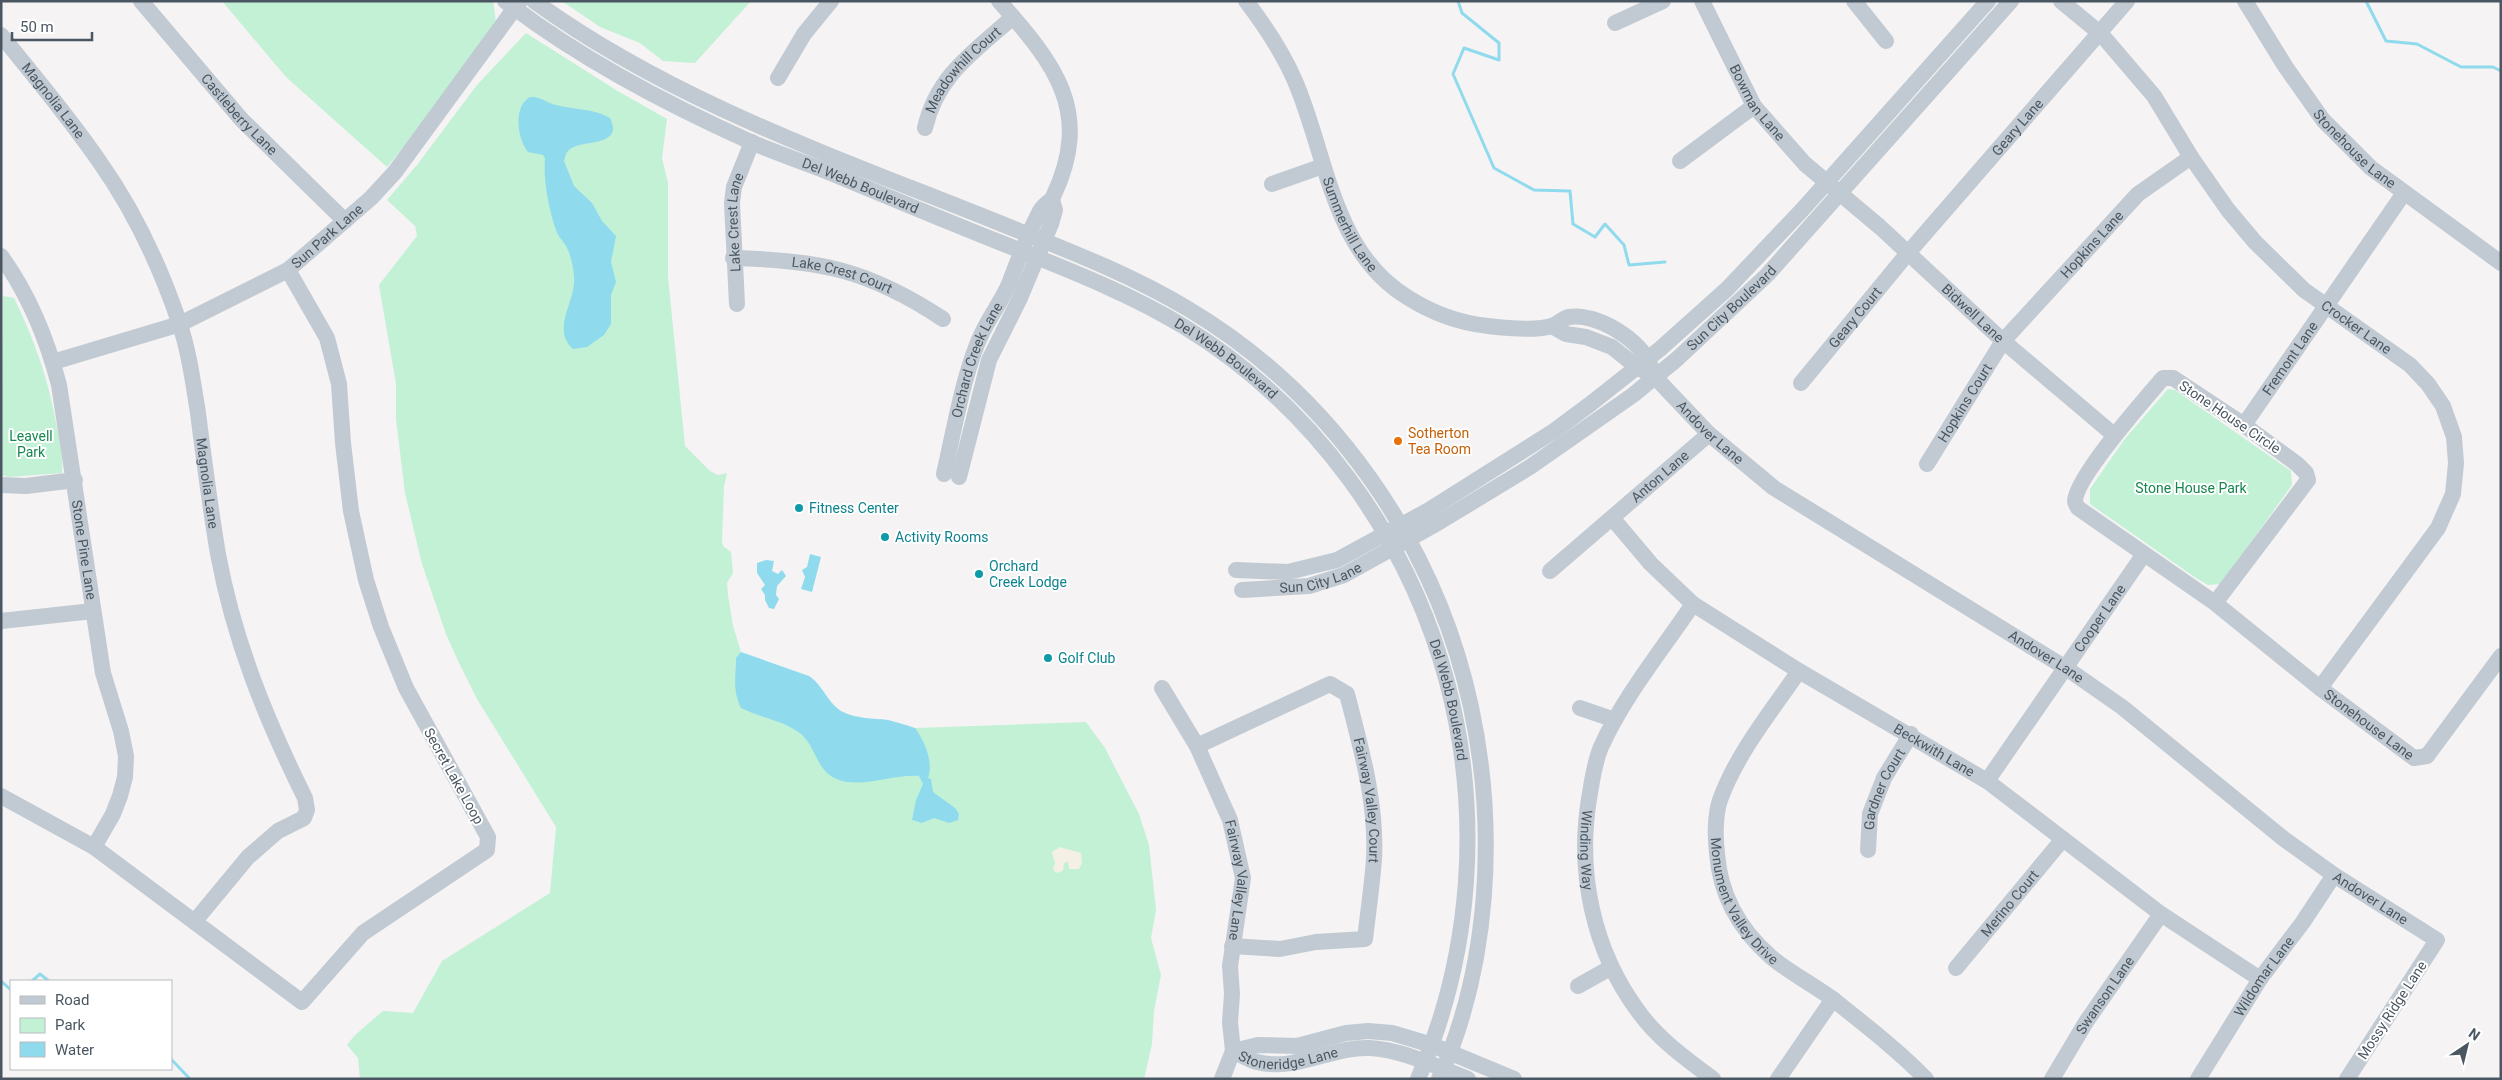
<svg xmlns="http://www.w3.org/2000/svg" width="2502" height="1080" viewBox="0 0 2502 1080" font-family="Roboto,sans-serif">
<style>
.green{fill:#c3f1d5}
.sand{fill:#f5f0e5}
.water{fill:#90daee}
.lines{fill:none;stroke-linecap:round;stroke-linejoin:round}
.stream{stroke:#90daee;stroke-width:3}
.minor{stroke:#c1cad2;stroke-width:16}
.food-dot{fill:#e8710a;stroke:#fff;stroke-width:2}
.culture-dot{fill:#0f9aa8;stroke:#fff;stroke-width:2}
.labels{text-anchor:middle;stroke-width:4;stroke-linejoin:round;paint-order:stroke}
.street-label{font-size:14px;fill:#4a5661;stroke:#fff}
.food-label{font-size:14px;fill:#c56008;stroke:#fff;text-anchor:start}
.park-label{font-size:14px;fill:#17864f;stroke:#fff}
.culture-label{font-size:14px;fill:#0d838f;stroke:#fff;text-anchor:start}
</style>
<rect width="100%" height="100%" fill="#f5f3f3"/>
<g class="green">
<path d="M 222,1 L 493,1 L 496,22 L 412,137 L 387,167 L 286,77 Z"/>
<path d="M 562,1 L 751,1 L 695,63 L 663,61 L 640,43 L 600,27 Z"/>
<path d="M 526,33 L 616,90 L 667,119 L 662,158 L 668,183 L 668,277 L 685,446 L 710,471 L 718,475 L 727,473 L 724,486 L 722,541 L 723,546 L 731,552 L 733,573 L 727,583 L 728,595 L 733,626 L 741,652 L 836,725 L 915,728 L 1086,722 L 1105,748 L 1125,787 L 1139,814 L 1149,845 L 1156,910 L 1151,938 L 1161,975 L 1154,1011 L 1152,1044 L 1144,1079 L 360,1079 L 358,1058 L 347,1045 L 355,1035 L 383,1011 L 413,1013 L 442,961 L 550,893 L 556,827 L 477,699 L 460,665 L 446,634 L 422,564 L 405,493 L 396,419 L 396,384 L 379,285 L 417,236 L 415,226 L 387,200 L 417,165 L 477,85 Z"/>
<path d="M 3,296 L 14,298 C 34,339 48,378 56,423 C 60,440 63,456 62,473 L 8,477 L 1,475 Z"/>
<path d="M 2168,389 L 2175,390 L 2291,471 L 2292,485 L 2221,584 L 2208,585 L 2196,578 L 2090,504 L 2090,489 L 2124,440 Z"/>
</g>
<path class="sand" d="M 1060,847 L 1081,853 L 1082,863 L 1079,869 L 1069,869 L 1068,862 L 1064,863 L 1063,871 L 1056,873 L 1053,869 L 1055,863 L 1052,852 Z"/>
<g class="water">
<path d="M 530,97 C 540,96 547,103 556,105 C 574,110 593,108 610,118 C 625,148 580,139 569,150 C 566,152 565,157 564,161 L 574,186 L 592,203 L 602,221 L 616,236 L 611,262 L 616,282 L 611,295 L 611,324 L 604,335 L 587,347 L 573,349 C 550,328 577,301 574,276 C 573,266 571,255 566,246 C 563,241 558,236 556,230 C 549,210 543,180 545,158 L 543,155 L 528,152 C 517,139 513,106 530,97 Z"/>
<path d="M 810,554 L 821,557 L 812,592 L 801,589 L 805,577 L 802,570 L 807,567 Z"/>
<path d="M 766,560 L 774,561 L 772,571 L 778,574 L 782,570 L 786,576 L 777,586 L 776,595 L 779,599 L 774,609 L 769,608 L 765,600 L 765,595 L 761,589 L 765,585 L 757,573 L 757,563 Z"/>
<path d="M 741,652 L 809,676 C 823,685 828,704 843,712 C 857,719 873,718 888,720 C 897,722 906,725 915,728 C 924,740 934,762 928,778 L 931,779 L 933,792 L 955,808 L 959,814 L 958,820 L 949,823 L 934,818 L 922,823 L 912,820 L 916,800 L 923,784 L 919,776 C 894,774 864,788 839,780 C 816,772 817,748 801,734 C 783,720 761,718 741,708 C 732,689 736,677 736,658 Z"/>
</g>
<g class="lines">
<g class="stream">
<path d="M 1458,1 L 1462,13 L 1499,43 L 1499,60 L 1464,48 L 1453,74 L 1494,168 L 1534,190 L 1570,191 L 1573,224 L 1595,237 L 1605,224 L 1624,245 L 1629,265 L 1665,262"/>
<path d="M 2366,1 L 2386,41 L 2417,44 L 2461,67 L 2493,67 L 2501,71"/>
<path d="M 1,981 L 11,990"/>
<path d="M 32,981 L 40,974 L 49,981"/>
<path d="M 171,1059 L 190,1079"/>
</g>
<g class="minor">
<path id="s1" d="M 141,1 L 241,119 L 345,221"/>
<path id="s2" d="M 505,1 C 579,58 666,104 751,142 C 776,153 801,161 826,171 C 884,195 941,219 999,242 C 1061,267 1125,291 1183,326 C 1313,405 1408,536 1447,682 C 1482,814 1472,954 1418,1079"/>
<path d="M 534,1 C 672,101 835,157 992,220 C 1059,247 1127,272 1190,310 C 1333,396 1436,544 1471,707 C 1497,828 1490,965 1439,1079"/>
<path id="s3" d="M 1246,1 C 1265,26 1283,53 1295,81 C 1327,155 1332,251 1407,297 C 1432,313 1459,323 1488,326 C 1505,328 1536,331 1552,326 C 1558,324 1563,318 1569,317 C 1596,312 1643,341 1651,367"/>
<path id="s4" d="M 1702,1 L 1754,106 L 1805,164 L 1880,227 L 2003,341 L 2114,435"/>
<path d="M 1854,1 L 1886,41"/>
<path id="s5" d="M 2061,1 L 2101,34 L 2154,96 L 2191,157 L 2228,210 L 2255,242 L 2304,290 L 2410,365 L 2428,384 L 2443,406 L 2454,437 L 2456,463 L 2453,494 L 2438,528 L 2320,688"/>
<path id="s6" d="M 2245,1 L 2285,66 L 2323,120 L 2371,168 L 2501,263"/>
<path d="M 1615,23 L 1663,1"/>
<path id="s7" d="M 1,35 C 34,76 69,117 99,161 C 133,209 160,266 179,322 C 189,351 193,382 198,413 C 204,460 210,507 218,554 C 234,641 266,719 305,798 L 307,810 L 304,818 L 278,831 L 248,857 L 195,921"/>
<path d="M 778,78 L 804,34 L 831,1"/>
<path id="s8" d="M 925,128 C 937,75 974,52 1013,17"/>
<path d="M 1680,161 L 1754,106"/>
<path d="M 1272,184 L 1323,166"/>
<path id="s9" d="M 1,256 C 30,296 47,339 59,385 L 103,673 L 121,731 L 126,756 L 125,777 L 120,796 L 113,814 L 94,847"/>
<path id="s10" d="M 733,258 C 820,260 869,270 943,319"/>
<path id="s11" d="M 737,304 L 732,203 L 734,187 L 752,142"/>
<path id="s12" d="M 1552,326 L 1566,334 L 1586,337 L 1612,347 L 1637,367 L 1655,377 L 1709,434 L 1774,488 L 2066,668 L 2122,707 L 2284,839 L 2334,875 L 2437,940 L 2347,1079"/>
<path id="s13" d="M 53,362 L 180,324 L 288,270 L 371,198 L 395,172 L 520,1"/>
<path id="s14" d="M 1801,383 L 1908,253 L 2127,1"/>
<path id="s15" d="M 2244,425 L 2404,193"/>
<path id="s16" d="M 1927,464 L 2003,341 L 2138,194 L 2191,157"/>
<path id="s17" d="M 944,474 C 954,431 964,369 983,331 C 991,315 1002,300 1009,284 C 1017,263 1025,241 1035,221 C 1038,216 1040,208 1045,205 C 1048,202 1051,201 1053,197 C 1094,111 1054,63 999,1"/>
<path d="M 959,477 L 989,360 L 1020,298 L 1051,224 L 1055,210 L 1052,200"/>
<path d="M 1,485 L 26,486 L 75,480"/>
<path id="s18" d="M 1613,519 L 1651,564 L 1693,604 L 1799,671 L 1987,781 L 2161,914 L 2260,979"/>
<path d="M 1236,570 L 1288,572 L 1337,560 L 1429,510 L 1554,431 L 1589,405 L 1660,349 L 1727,289 L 1802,210 L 1988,1"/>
<path id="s19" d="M 1550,571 L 1709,434"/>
<path id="s20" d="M 1242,590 L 1309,586 L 1344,575 L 1436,524 L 1530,467 L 1633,395 L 1677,359 L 1767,275 L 2011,1"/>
<path id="s21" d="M 2215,603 L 2308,480 L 2306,473 L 2297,464 L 2244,425 L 2173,378 L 2163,378 C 2145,399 2076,477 2075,501 C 2075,503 2077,506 2078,508 L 2215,603 L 2320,688 L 2414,758 L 2427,756 L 2501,656"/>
<path id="s22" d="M 1693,604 C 1662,650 1624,696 1601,747 C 1594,763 1592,782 1589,799 C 1577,873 1593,950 1638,1011 C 1658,1039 1686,1059 1713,1079"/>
<path d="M 1,621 L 93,611"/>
<path id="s23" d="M 1799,671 C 1771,712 1737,753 1720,800 C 1715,815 1715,837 1717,853 C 1720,895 1739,929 1771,957 C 1790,973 1814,985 1834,1000 C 1865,1025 1898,1050 1926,1079"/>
<path id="s24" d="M 1162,688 L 1197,746 L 1230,820 L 1243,878 L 1230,966 L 1232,994 L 1230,1022 L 1233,1051 L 1222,1079"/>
<path d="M 1580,708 L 1615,720"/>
<path id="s25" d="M 1197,746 L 1330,684 L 1347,694 C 1361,748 1377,803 1374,859 C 1372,886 1368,913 1365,939 L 1316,942 L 1280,949 L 1232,946"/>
<path id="s26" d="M 1987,781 L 2144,554"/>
<path d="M 1,796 L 94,847 L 302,1002 L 363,933 L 487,850 L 488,837 L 406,688 L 381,627 L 366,580 L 351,511 L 343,443 L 339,384 L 327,338 L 288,270"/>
<path id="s27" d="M 1868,850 L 1870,814 L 1884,778 L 1911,734"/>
<path id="s28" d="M 1956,968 L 2063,839"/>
<path d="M 1578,986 L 1610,968"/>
<path d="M 1233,1051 L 1258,1045 L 1297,1046 L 1346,1033 L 1368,1031 L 1392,1033 L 1432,1045 L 1514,1079"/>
<path id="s29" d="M 1233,1051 C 1241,1055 1249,1060 1257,1062 C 1296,1072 1332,1046 1370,1048 C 1404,1050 1436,1067 1468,1079"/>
<path d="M 1778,1079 L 1833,999"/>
<path id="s30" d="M 2052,1079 L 2086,1022 L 2161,914"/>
<path id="s31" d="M 2198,1079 L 2260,979 L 2303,922 L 2334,875"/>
</g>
</g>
<circle class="food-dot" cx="1398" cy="441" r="5"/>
<g class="culture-dot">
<circle cx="799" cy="508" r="5"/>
<circle cx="885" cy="537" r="5"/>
<circle cx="979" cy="574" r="5"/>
<circle cx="1048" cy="658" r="5"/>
</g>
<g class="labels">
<g class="street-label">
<text dy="5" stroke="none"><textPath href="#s8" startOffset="71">Meadowhill Court</textPath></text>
<text dy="5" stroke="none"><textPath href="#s7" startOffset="84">Magnolia Lane</textPath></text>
<text dy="5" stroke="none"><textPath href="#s4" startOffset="116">Bowman Lane</textPath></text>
<text dy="5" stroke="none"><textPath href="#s1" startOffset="150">Castleberry Lane</textPath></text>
<text dy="5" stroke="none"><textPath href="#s14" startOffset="335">Geary Lane</textPath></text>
<text dy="5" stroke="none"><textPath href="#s6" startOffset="185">Stonehouse Lane</textPath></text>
<text dy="5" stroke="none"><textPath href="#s2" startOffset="402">Del Webb Boulevard</textPath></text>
<text dy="5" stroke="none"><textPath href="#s11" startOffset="82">Lake Crest Lane</textPath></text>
<text dy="5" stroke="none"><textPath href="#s3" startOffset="248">Summerhill Lane</textPath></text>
<text dy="5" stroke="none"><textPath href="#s13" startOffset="305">Sun Park Lane</textPath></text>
<text dy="5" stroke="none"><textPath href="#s16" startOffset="276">Hopkins Lane</textPath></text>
<text dy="5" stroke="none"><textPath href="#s10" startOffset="111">Lake Crest Court</textPath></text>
<text dy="5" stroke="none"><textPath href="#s20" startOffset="576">Sun City Boulevard</textPath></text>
<text dy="5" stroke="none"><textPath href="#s4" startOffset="419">Bidwell Lane</textPath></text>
<text dy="5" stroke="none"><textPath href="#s14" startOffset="85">Geary Court</textPath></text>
<text dy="5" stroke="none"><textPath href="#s5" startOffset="444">Crocker Lane</textPath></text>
<text dy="5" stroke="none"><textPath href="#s15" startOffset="81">Fremont Lane</textPath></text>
<text dy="5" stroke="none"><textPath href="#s2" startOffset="808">Del Webb Boulevard</textPath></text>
<text dy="5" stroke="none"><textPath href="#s17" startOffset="119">Orchard Creek Lane</textPath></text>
<text dy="5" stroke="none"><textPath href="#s16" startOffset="72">Hopkins Court</textPath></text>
<text transform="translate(2230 417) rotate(34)" y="5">Stone House Circle</text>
<text dy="5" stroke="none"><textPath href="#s12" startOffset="195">Andover Lane</textPath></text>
<text dy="5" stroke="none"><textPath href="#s19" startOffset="145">Anton Lane</textPath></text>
<text dy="5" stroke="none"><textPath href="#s7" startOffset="504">Magnolia Lane</textPath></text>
<text dy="5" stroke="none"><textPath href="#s9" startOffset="309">Stone Pine Lane</textPath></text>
<text dy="5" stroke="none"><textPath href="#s20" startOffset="80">Sun City Lane</textPath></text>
<text dy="5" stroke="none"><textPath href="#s26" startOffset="198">Cooper Lane</textPath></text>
<text dy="5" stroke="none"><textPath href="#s12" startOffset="600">Andover Lane</textPath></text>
<text dy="5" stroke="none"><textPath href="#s2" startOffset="1226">Del Webb Boulevard</textPath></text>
<text dy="5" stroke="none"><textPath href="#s21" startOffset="858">Stonehouse Lane</textPath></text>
<text dy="5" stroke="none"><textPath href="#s18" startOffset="399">Beckwith Lane</textPath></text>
<text transform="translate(454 776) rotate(61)" y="5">Secret Lake Loop</text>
<text dy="5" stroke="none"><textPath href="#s27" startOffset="64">Gardner Court</textPath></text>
<text dy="5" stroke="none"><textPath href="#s25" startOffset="275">Fairway Valley Court</textPath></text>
<text dy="5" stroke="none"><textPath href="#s22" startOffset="275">Winding Way</textPath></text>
<text dy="5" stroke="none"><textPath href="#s24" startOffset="210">Fairway Valley Lane</textPath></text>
<text dy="5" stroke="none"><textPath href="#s23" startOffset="261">Monument Valley Drive</textPath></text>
<text dy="5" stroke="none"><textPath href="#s12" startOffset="1005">Andover Lane</textPath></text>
<text dy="5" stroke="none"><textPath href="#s28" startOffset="84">Merino Court</textPath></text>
<text dy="5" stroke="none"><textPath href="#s31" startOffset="122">Wildomar Lane</textPath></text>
<text dy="5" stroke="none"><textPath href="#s30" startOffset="99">Swanson Lane</textPath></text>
<text transform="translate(2392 1010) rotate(-57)" y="5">Mossy Ridge Lane</text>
<text dy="5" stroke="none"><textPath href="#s29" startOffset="58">Stoneridge Lane</textPath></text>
</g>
<g class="food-label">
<text x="1408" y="438">Sotherton<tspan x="1408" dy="16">Tea Room</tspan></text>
</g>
<g class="park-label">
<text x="31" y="441">Leavell<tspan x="31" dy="16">Park</tspan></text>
<text x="2191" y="493">Stone House Park</text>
</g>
<g class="culture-label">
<text x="809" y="513">Fitness Center</text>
<text x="895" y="542">Activity Rooms</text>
<text x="989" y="571">Orchard<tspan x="989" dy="16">Creek Lodge</tspan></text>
<text x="1058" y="663">Golf Club</text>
</g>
</g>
<rect width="2502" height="1080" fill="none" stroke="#4a5661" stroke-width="5"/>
<rect x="10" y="980" width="162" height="90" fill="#ffffff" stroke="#b7bbc0"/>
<rect x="20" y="996" width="25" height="8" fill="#c1cad2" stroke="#b7bbc0"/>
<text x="55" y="1005" font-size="15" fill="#4a5661">Road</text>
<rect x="20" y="1018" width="25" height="15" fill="#c3f1d5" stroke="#b7bbc0"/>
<text x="55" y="1030" font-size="15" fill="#4a5661">Park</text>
<rect x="20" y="1042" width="25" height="15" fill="#90daee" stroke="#b7bbc0"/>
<text x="55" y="1055" font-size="15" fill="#4a5661">Water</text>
<g transform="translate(2467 1045) rotate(35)" stroke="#ffffff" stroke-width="4" paint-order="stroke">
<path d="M0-4L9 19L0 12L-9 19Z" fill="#4a5661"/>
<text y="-8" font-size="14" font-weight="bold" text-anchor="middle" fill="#4a5661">N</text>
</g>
<path d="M12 32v8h80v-8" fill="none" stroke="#4a5661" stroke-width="2.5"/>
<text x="20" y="32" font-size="15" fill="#4a5661" stroke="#ffffff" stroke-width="4" paint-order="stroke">50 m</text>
</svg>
